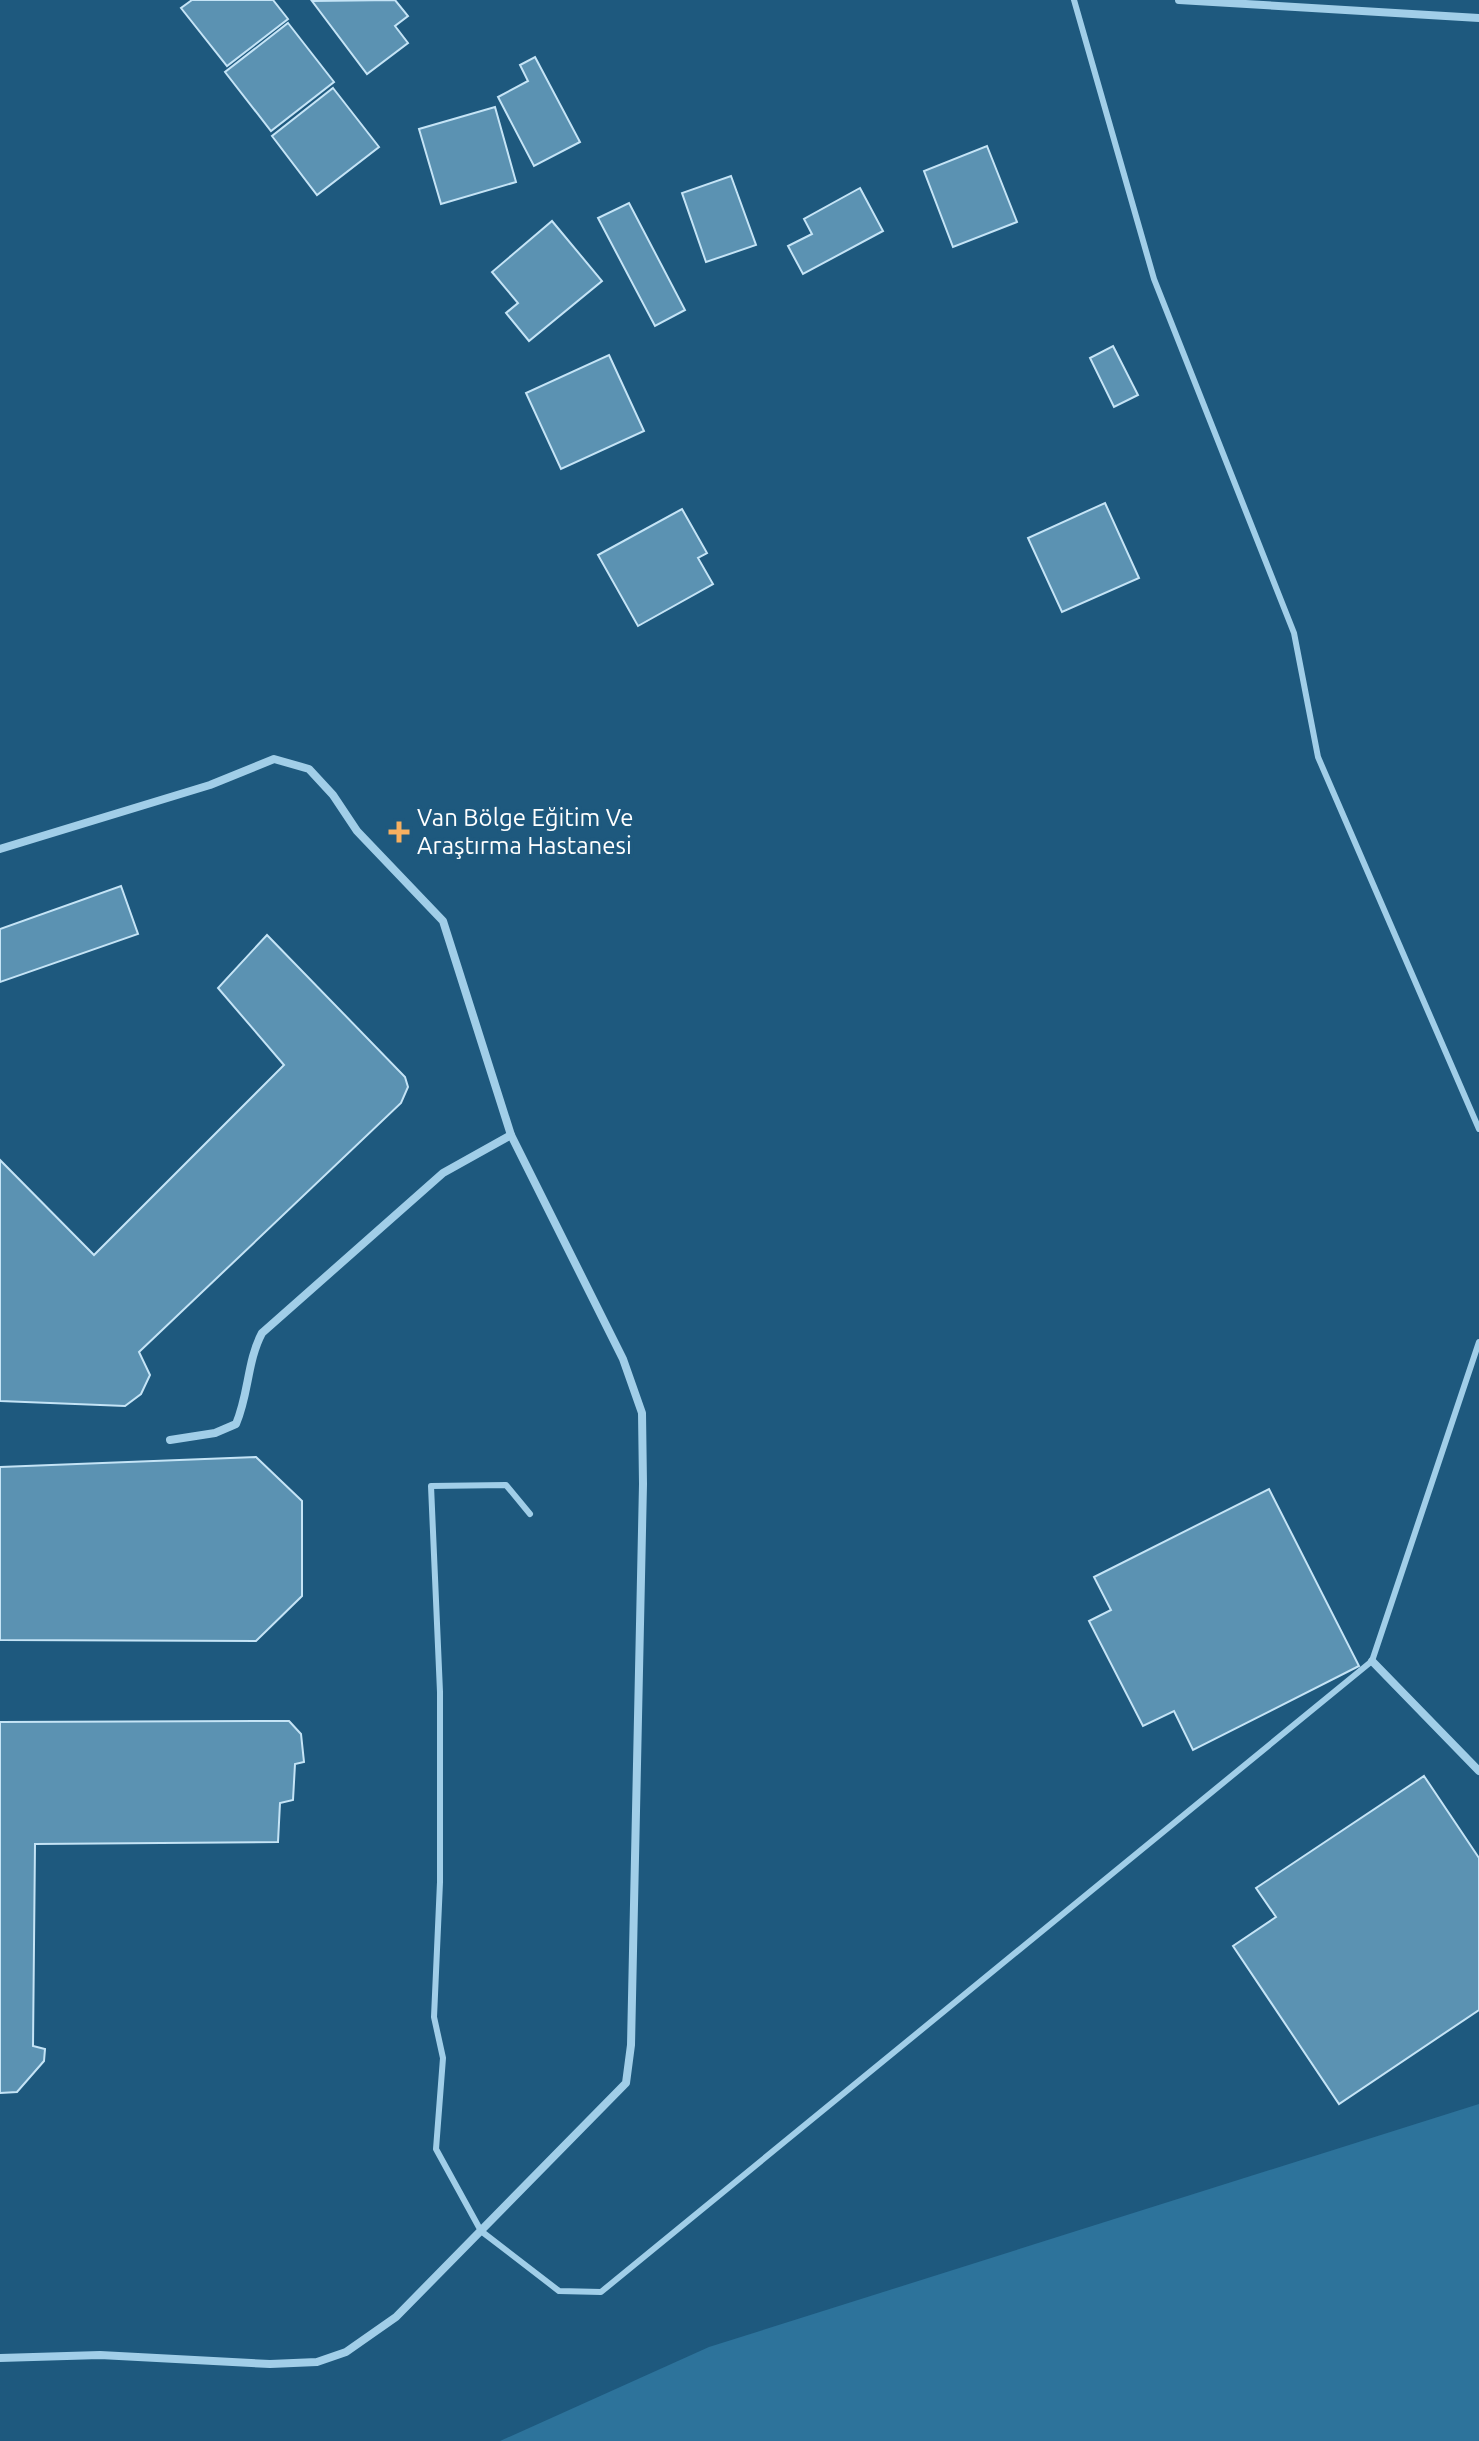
<svg xmlns="http://www.w3.org/2000/svg" width="1479" height="2441" viewBox="0 0 1479 2441" font-family="Ubuntu,sans-serif">
<style>
.green{fill:#2d739b}
.building{fill:#5b92b2;stroke:#c5e4f6;stroke-width:2}
.lines{fill:none;stroke-linecap:round;stroke-linejoin:round}
.service{stroke:#a1cee8;stroke-width:6}
.minor{stroke:#a1cee8;stroke-width:8}
.poi-dot{fill:#f7b060;stroke:#1e597e;stroke-width:3}
.labels{text-anchor:middle;stroke-width:7;stroke-linejoin:round;paint-order:stroke}
.poi-label{font-size:24px;fill:#fff;stroke:#1e597e;text-anchor:start}
</style>
<rect width="100%" height="100%" fill="#1e597e"/>
<path class="green" d="M 1479,2104 L 1479,2441 L 500,2441 L 709,2347 Z"/>
<g class="building">
<path d="M 192,0 L 273,0 L 288,19 L 227,66 L 181,8 Z"/>
<path d="M 395,0 L 408,16 L 395,26 L 408,43 L 367,74 L 312,1 Z"/>
<path d="M 288,23 L 334,82 L 271,131 L 225,72 Z"/>
<path d="M 535,57 L 580,142 L 534,166 L 498,97 L 528,81 L 520,65 Z"/>
<path d="M 333,88 L 379,147 L 317,195 L 272,136 Z"/>
<path d="M 495,107 L 516,182 L 441,204 L 419,129 Z"/>
<path d="M 987,146 L 1017,222 L 953,247 L 924,171 Z"/>
<path d="M 731,176 L 756,245 L 706,262 L 682,193 Z"/>
<path d="M 860,188 L 883,231 L 803,274 L 788,246 L 812,234 L 804,219 Z"/>
<path d="M 629,203 L 685,310 L 655,326 L 598,218 Z"/>
<path d="M 552,221 L 602,281 L 529,341 L 506,313 L 518,303 L 492,272 Z"/>
<path d="M 1113,346 L 1138,395 L 1114,407 L 1090,358 Z"/>
<path d="M 609,355 L 644,431 L 561,469 L 526,393 Z"/>
<path d="M 1105,503 L 1139,578 L 1062,612 L 1028,538 Z"/>
<path d="M 682,509 L 707,553 L 698,558 L 713,584 L 638,626 L 598,555 Z"/>
<path d="M 121,886 L 138,934 L 0,982 L 0,929 Z"/>
<path d="M 267,935 L 405,1077 L 408,1087 L 401,1103 L 139,1352 L 150,1375 L 141,1394 L 125,1406 L 0,1401 L 0,1160 L 94,1255 L 284,1065 L 218,988 Z"/>
<path d="M 256,1457 L 302,1501 L 302,1596 L 256,1641 L 0,1640 L 0,1467 Z"/>
<path d="M 1269,1489 L 1359,1666 L 1193,1750 L 1174,1711 L 1143,1726 L 1089,1621 L 1111,1610 L 1094,1577 Z"/>
<path d="M 289,1721 L 301,1734 L 304,1762 L 295,1764 L 293,1800 L 280,1803 L 278,1842 L 35,1844 L 33,2046 L 45,2049 L 44,2061 L 17,2092 L 0,2093 L 0,1722 Z"/>
<path d="M 1424,1776 L 1479,1858 L 1479,2010 L 1339,2104 L 1233,1946 L 1276,1917 L 1256,1888 Z"/>
</g>
<g class="lines">
<g class="service">
<path d="M 1074,0 L 1154,279 L 1294,633 L 1318,757 L 1479,1129"/>
<path d="M 530,1514 L 506,1485 L 431,1486 L 440,1692 L 440,1882 L 434,2017 L 443,2058 L 436,2149 L 481,2231 L 559,2291 L 601,2292 L 1372,1661 L 1479,1342"/>
</g>
<g class="minor">
<path d="M 1179,0 L 1479,18"/>
<path d="M 0,849 L 210,785 L 274,759 L 309,769 L 333,795 L 357,831 L 443,921 L 511,1135 L 623,1359 L 642,1413 L 643,1484 L 631,2045 L 626,2083 L 396,2317 L 346,2352 L 317,2362 L 270,2364 L 100,2355 L 0,2358"/>
<path d="M 170,1440 L 215,1433 L 236,1424 C 249,1394 247,1361 262,1333 L 443,1173 L 511,1135"/>
<path d="M 1372,1661 L 1479,1771"/>
</g>
</g>
<path class="poi-dot" d="M395 820h8v8h8v8h-8v8h-8v-8h-8v-8h8z"/>
<g class="labels">
<g class="poi-label">
<text x="417" y="826">Van Bölge Eğitim Ve<tspan x="417" dy="28">Araştırma Hastanesi</tspan></text>
</g>
</g>
</svg>
